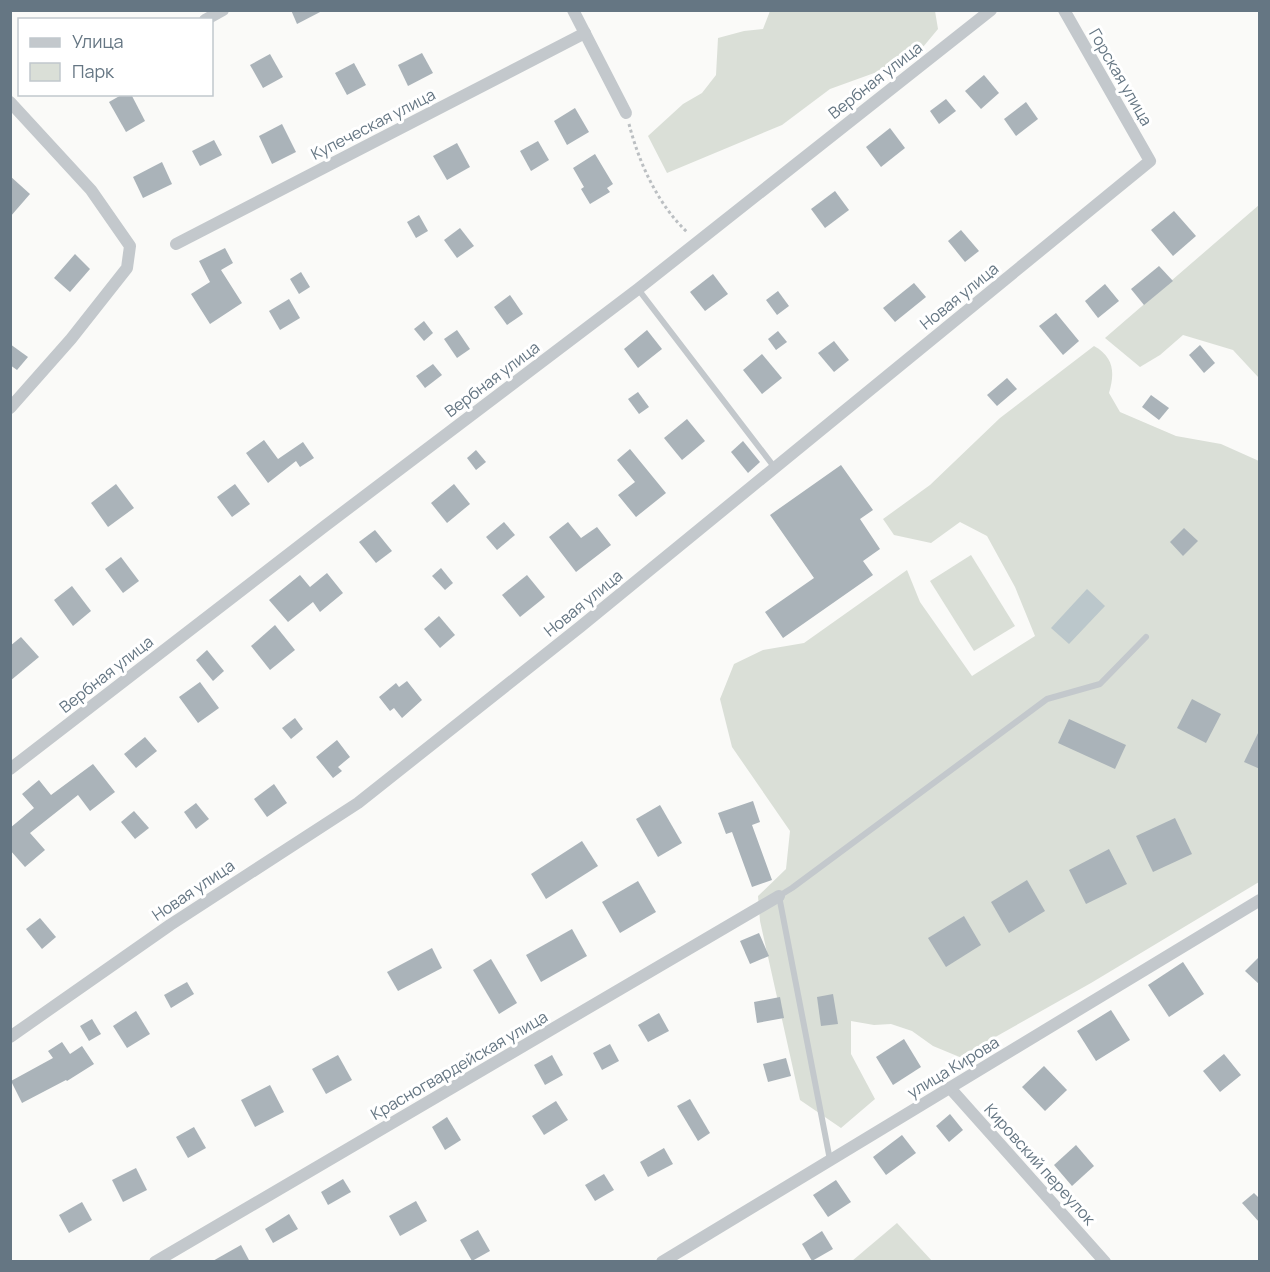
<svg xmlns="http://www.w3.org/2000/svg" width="1270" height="1272" viewBox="0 0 1270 1272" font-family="Manrope,sans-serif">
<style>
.green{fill:#dadfd7}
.water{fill:#bbc7cb}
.building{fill:#aab3b9}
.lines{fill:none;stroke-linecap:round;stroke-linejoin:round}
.path{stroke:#bbbfc2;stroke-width:3;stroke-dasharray:3 3;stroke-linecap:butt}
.service{stroke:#c3c8cc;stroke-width:6}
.minor{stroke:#c3c8cc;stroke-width:12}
.labels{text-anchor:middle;stroke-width:6;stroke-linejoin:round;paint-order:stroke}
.street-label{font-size:16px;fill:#657683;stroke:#fff}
</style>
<rect width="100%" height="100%" fill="#fafaf8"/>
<g class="green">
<path d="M 770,11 L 935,11 L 938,29 L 913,59 L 830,89 L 782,125 L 667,173 L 648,136 L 683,104 L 702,93 L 716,75 L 718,38 L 744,31 L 763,29 Z"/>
<path d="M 1259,205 L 1259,378 L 1233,350 L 1183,335 L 1160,355 L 1140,367 L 1105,338 Z"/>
<path d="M 1094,346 C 1114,357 1115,373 1109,393 L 1120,412 L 1176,436 L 1221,444 L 1259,461 L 1259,882 L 1091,983 L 974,1049 L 962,1058 L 933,1046 L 912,1031 L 891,1024 L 874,1025 L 851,1021 L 851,1054 L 875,1099 L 841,1128 L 800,1100 L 760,921 L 758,896 L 786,869 L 790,831 L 732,747 L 720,699 L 734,664 L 763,650 L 804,643 L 907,570 L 920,602 L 972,676 L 1035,636 L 1015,587 L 987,536 L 960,522 L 931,543 L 894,535 L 883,519 L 930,485 L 1000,418 Z"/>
<path d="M 971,555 L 1015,626 L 974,651 L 930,581 Z"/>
<path d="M 897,1223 L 932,1261 L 852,1261 Z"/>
</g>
<path class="water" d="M 1087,589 L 1105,606 L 1069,644 L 1051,628 Z"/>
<g class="building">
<path d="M 291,10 L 324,10 L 297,24 Z"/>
<path d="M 422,53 L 433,73 L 408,86 L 398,65 Z"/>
<path d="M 270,54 L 283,77 L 263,88 L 250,65 Z"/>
<path d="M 354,63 L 366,85 L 347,95 L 335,73 Z"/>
<path d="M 984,75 L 999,93 L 981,109 L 965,91 Z"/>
<path d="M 123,94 L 131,94 L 145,121 L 126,132 L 109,102 Z"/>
<path d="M 946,99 L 956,111 L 939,124 L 930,111 Z"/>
<path d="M 1026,102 L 1038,119 L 1016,136 L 1004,119 Z"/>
<path d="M 575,108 L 589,132 L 567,145 L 554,121 Z"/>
<path d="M 282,124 L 296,152 L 272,164 L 259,136 Z"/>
<path d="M 890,128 L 905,148 L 881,167 L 866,147 Z"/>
<path d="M 214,140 L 222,155 L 200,166 L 192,151 Z"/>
<path d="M 538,141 L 549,160 L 531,171 L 520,151 Z"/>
<path d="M 457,143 L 470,167 L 447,180 L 433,156 Z"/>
<path d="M 595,154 L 613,184 L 607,188 L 610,192 L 590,204 L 581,189 L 584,187 L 573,168 Z"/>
<path d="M 162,162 L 172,184 L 143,198 L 133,177 Z"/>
<path d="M 10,176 L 30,194 L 10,217 Z"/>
<path d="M 835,191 L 849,210 L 825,228 L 811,209 Z"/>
<path d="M 1174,211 L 1196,236 L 1173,256 L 1151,230 Z"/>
<path d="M 419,215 L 428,231 L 416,238 L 407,222 Z"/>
<path d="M 460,228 L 474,246 L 457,258 L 444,240 Z"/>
<path d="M 961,230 L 979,251 L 965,262 L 948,241 Z"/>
<path d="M 225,248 L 233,263 L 221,270 L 242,303 L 210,324 L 191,294 L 210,282 L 199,261 Z"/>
<path d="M 75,254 L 90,269 L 70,292 L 54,278 Z"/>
<path d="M 1159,266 L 1173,281 L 1144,305 L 1131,289 Z"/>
<path d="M 301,272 L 310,287 L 299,294 L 290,279 Z"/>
<path d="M 713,274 L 728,294 L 705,311 L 690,292 Z"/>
<path d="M 914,283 L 926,297 L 895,322 L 883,308 Z"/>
<path d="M 1105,284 L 1119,301 L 1098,318 L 1085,301 Z"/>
<path d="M 778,291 L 789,306 L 777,315 L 766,300 Z"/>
<path d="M 510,295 L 523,314 L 507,325 L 494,307 Z"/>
<path d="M 289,299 L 300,318 L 280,330 L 269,311 Z"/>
<path d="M 1056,313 L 1079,341 L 1063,355 L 1039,326 Z"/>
<path d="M 424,321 L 433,333 L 424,341 L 414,329 Z"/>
<path d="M 457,330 L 470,349 L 457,358 L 444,339 Z"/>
<path d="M 647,330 L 662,349 L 638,368 L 624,349 Z"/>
<path d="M 778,331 L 787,342 L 776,350 L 768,339 Z"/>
<path d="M 834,341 L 849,360 L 834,372 L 818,353 Z"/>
<path d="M 10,344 L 28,357 L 17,370 L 10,365 Z"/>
<path d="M 1200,345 L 1215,363 L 1204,373 L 1189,355 Z"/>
<path d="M 762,354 L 782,378 L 762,394 L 743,370 Z"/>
<path d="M 433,364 L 442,375 L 425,388 L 416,376 Z"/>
<path d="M 1007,378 L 1017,389 L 997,406 L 987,395 Z"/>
<path d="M 638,392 L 649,407 L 639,414 L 628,399 Z"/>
<path d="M 1151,395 L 1169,408 L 1159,420 L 1142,407 Z"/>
<path d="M 687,419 L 705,441 L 682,460 L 664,438 Z"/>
<path d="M 264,440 L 278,459 L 303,442 L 314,458 L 300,467 L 296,461 L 268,483 L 246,453 Z"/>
<path d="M 743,441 L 760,462 L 748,473 L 731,452 Z"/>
<path d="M 630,449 L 666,493 L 636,517 L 618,495 L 635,482 L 617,460 Z"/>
<path d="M 476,450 L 486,462 L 476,470 L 467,458 Z"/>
<path d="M 841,465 L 873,510 L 860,519 L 880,549 L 863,561 L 873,575 L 783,638 L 765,612 L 814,578 L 770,515 Z"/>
<path d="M 116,484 L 134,508 L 108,527 L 91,503 Z"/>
<path d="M 235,484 L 250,504 L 232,517 L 217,497 Z"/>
<path d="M 454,484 L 470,504 L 447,523 L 431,503 Z"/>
<path d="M 504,522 L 515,535 L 497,550 L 486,537 Z"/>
<path d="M 568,522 L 581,538 L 597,527 L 611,545 L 576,572 L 549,537 Z"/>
<path d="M 1184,528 L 1198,541 L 1183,556 L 1170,542 Z"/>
<path d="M 375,530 L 392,551 L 376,563 L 359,542 Z"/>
<path d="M 121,557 L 139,581 L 123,593 L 105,569 Z"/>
<path d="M 441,568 L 453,583 L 445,590 L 432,576 Z"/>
<path d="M 327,573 L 343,593 L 320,612 L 313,602 L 288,622 L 269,600 L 300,575 L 310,587 Z"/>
<path d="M 527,575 L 545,597 L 520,617 L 502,595 Z"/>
<path d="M 72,586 L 91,611 L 73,626 L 54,600 Z"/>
<path d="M 439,616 L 455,635 L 440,648 L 424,629 Z"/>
<path d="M 275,625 L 295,650 L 270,670 L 251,646 Z"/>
<path d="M 21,637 L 39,657 L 10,681 L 10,646 Z"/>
<path d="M 207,650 L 224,671 L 213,681 L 196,660 Z"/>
<path d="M 407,681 L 422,700 L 402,718 L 394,708 L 390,711 L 379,697 L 396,683 L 399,687 Z"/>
<path d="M 200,682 L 219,708 L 198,723 L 179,697 Z"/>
<path d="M 1192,699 L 1221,714 L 1206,743 L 1177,728 Z"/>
<path d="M 295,718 L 303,729 L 291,739 L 282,728 Z"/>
<path d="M 1069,719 L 1126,745 L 1115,769 L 1058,743 Z"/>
<path d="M 1260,729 L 1260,769 L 1244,762 Z"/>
<path d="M 145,737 L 157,751 L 136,768 L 124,754 Z"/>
<path d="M 337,740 L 350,757 L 338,767 L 342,771 L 333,778 L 316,757 Z"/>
<path d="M 93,764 L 115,792 L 90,811 L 78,795 L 30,833 L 45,850 L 25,867 L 10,850 L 10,828 L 34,808 L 22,794 L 39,780 L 51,795 Z"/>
<path d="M 274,784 L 287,803 L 267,817 L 254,799 Z"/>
<path d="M 753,801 L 760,822 L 752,825 L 772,880 L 752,887 L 732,832 L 726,834 L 718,813 Z"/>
<path d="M 196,803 L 209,819 L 196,829 L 184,812 Z"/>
<path d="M 660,805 L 682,843 L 658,857 L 636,819 Z"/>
<path d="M 134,811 L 149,828 L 135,839 L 121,822 Z"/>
<path d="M 1175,818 L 1192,854 L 1153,872 L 1136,836 Z"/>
<path d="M 582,841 L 598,866 L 546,899 L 531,874 Z"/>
<path d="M 1109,849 L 1127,884 L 1086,904 L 1069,870 Z"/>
<path d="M 1027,880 L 1045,911 L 1009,933 L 991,902 Z"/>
<path d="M 638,881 L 656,912 L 620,933 L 602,902 Z"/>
<path d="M 964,916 L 981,945 L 946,967 L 928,938 Z"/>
<path d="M 40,918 L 56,937 L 42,949 L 26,929 Z"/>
<path d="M 572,929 L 587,956 L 541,982 L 526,955 Z"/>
<path d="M 759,933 L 769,956 L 750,964 L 740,941 Z"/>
<path d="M 432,948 L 442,968 L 398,991 L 387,972 Z"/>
<path d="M 1260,956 L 1260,985 L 1245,971 Z"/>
<path d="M 491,959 L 517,1003 L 499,1014 L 473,970 Z"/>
<path d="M 1183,962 L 1204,994 L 1169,1017 L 1148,985 Z"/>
<path d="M 187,982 L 194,994 L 171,1008 L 164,995 Z"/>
<path d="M 833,994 L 838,1024 L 821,1026 L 817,997 Z"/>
<path d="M 780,997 L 784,1018 L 757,1023 L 754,1002 Z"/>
<path d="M 1111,1010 L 1130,1040 L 1096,1061 L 1077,1031 Z"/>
<path d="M 136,1011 L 150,1034 L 127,1048 L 113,1026 Z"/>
<path d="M 659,1013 L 669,1031 L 648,1042 L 638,1025 Z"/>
<path d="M 92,1019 L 101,1034 L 89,1041 L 80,1026 Z"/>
<path d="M 904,1039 L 921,1067 L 893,1085 L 876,1057 Z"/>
<path d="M 62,1042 L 70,1054 L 82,1046 L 94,1064 L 67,1081 L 66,1080 L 22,1103 L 11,1081 L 53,1058 L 48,1051 Z"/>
<path d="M 610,1044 L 619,1061 L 602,1070 L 593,1053 Z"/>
<path d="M 1224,1054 L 1241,1075 L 1220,1092 L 1203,1071 Z"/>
<path d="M 338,1055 L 352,1080 L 326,1094 L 312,1069 Z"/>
<path d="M 552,1055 L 563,1075 L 545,1085 L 534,1065 Z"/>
<path d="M 786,1058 L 791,1076 L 768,1082 L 763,1064 Z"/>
<path d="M 1044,1066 L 1067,1090 L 1045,1111 L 1022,1087 Z"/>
<path d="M 270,1085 L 284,1112 L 255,1127 L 241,1100 Z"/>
<path d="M 690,1099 L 710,1133 L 698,1141 L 677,1106 Z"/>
<path d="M 556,1101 L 568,1120 L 544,1135 L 532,1116 Z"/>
<path d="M 950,1114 L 963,1130 L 949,1142 L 936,1126 Z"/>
<path d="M 447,1117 L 461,1140 L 445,1150 L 432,1127 Z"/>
<path d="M 194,1127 L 206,1148 L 188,1158 L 176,1137 Z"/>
<path d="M 902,1135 L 916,1153 L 886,1175 L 873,1157 Z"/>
<path d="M 1076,1145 L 1094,1166 L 1072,1186 L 1054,1165 Z"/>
<path d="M 664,1148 L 673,1164 L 648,1177 L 640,1162 Z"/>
<path d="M 136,1168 L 147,1190 L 123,1202 L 112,1180 Z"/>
<path d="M 604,1174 L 614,1190 L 595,1201 L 585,1185 Z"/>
<path d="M 343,1179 L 351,1192 L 328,1205 L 321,1192 Z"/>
<path d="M 836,1180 L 851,1202 L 828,1217 L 813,1195 Z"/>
<path d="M 1254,1193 L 1260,1199 L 1260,1223 L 1242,1203 Z"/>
<path d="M 416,1201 L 427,1221 L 400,1236 L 389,1216 Z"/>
<path d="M 82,1202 L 92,1220 L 69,1233 L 59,1215 Z"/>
<path d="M 289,1214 L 298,1229 L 273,1243 L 265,1229 Z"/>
<path d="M 478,1230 L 490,1251 L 472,1261 L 460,1240 Z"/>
<path d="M 822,1231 L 833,1249 L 812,1261 L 802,1244 Z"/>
<path d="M 241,1245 L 250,1262 L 211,1262 Z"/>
</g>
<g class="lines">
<path class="path" d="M 629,124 C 639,163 658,205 688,233"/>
<g class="service">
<path d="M 638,289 L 775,468"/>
<path d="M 830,1160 L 779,896 L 792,888 L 1047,699 L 1100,684 L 1146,637"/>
</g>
<g class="minor">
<path d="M 573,10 L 626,113"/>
<path d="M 205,20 L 223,10"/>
<path d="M 10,102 L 91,190 L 130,246 L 127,268 L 71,339 L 10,408"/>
<path d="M 176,244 L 585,33"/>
<path d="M 10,769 L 325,526 L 638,289 L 991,10"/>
<path d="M 10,1037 L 170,925 L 358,803 L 580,627 L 1150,161 L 1064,10"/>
<path d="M 950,1088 L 1105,1262"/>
<path d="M 155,1262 L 779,896"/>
<path d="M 662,1262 L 1260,900"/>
</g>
</g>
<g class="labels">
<g class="street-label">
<text transform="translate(1121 77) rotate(60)" y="6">Горская улица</text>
<text transform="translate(875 80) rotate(-38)" y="6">Вербная улица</text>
<text transform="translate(373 124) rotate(-27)" y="6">Купеческая улица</text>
<text transform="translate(959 296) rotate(-39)" y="6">Новая улица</text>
<text transform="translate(492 379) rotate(-37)" y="6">Вербная улица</text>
<text transform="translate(583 603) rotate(-39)" y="6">Новая улица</text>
<text transform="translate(106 674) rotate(-38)" y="6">Вербная улица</text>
<text transform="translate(193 890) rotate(-34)" y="6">Новая улица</text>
<text transform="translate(459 1065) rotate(-30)" y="6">Красногвардейская улица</text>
<text transform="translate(953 1067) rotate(-31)" y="6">улица Кирова</text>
<text transform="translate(1040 1164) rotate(48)" y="6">Кировский переулок</text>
</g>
</g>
<rect width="1270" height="1272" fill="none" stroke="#657683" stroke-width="24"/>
<rect x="18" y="18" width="195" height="78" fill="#ffffff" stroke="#c1c8cd" stroke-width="1.5"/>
<rect x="30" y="38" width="30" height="9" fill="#c3c8cc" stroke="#c1c8cd" stroke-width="1.5"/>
<text x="72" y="48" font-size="18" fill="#657683">Улица</text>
<rect x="30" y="63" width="30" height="18" fill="#dadfd7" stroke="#c1c8cd" stroke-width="1.5"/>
<text x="72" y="78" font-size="18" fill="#657683">Парк</text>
</svg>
